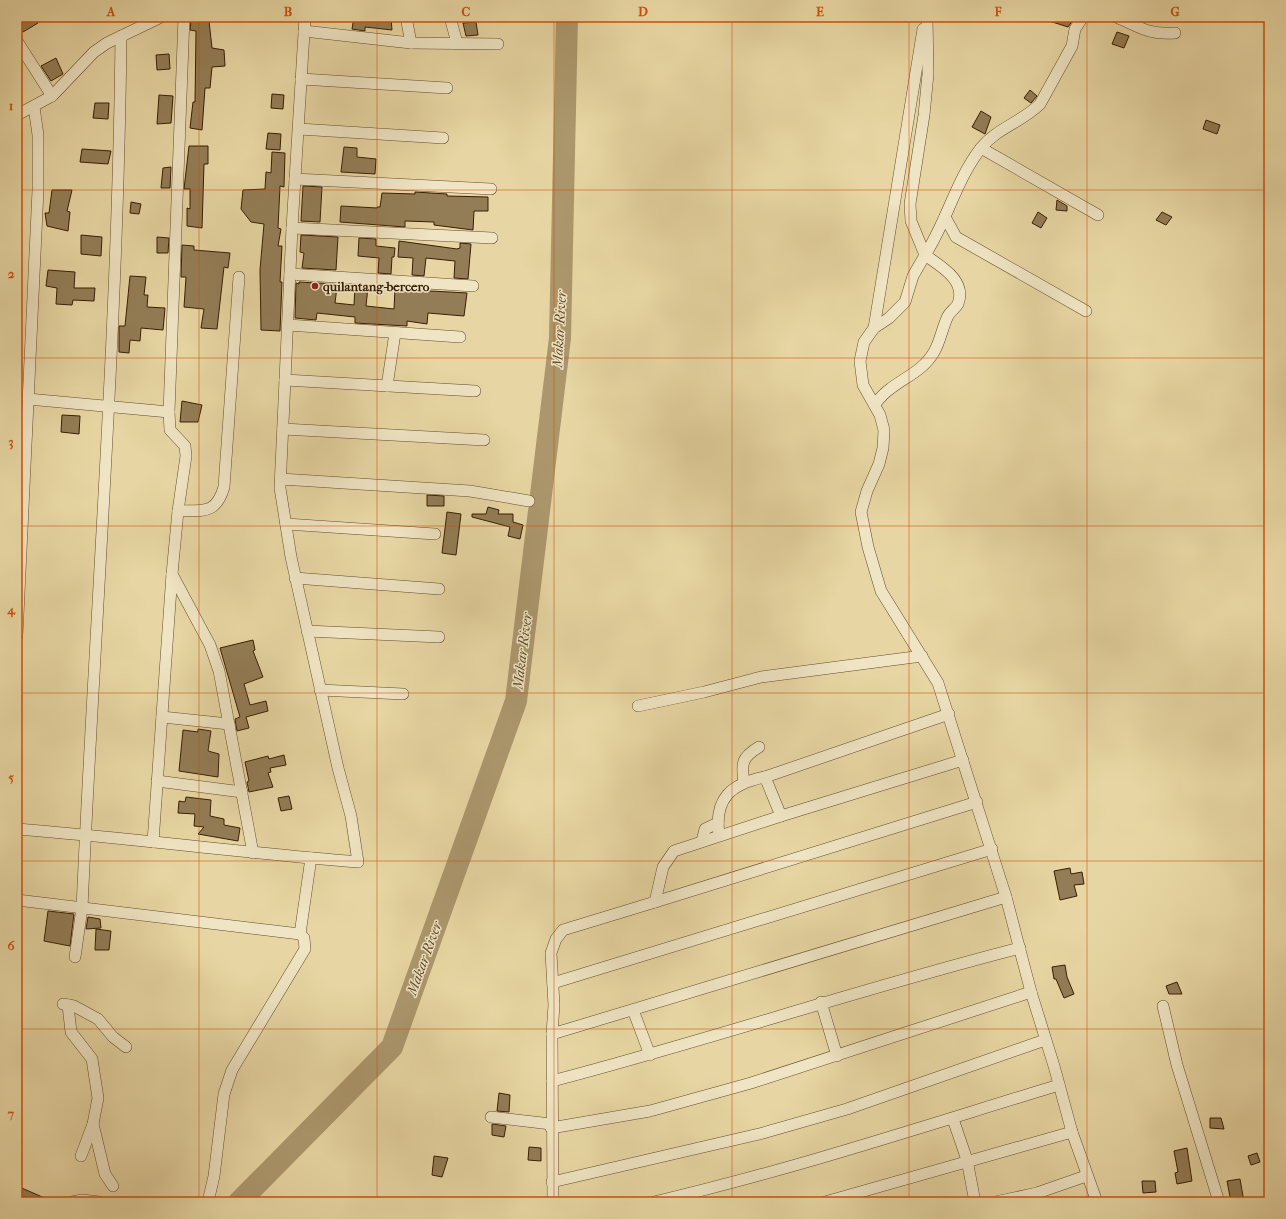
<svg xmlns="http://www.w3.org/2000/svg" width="1286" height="1219" viewBox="0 0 1286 1219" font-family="'IM FELL French Canon',serif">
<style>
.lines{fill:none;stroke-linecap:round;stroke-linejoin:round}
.river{stroke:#ac976d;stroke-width:22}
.building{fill:#937d56;stroke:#381d03}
.street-casing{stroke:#644b2b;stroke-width:12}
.street{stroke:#efe4c3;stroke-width:11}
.grid{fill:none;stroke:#ce500b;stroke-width:1;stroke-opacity:0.55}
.poi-dot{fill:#8f2418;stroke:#efe4c3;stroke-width:1.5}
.labels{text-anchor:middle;stroke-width:3;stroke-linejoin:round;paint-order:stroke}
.poi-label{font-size:13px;font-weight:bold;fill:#381d03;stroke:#efe4c3;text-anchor:start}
.water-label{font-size:14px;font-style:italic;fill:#614828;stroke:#efe4c3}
.neatline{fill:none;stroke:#ce500b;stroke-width:1.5}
.grid-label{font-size:13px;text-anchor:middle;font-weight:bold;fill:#ce500b}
</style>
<rect width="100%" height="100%" fill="#e7d6a3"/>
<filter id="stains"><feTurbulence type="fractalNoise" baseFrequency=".005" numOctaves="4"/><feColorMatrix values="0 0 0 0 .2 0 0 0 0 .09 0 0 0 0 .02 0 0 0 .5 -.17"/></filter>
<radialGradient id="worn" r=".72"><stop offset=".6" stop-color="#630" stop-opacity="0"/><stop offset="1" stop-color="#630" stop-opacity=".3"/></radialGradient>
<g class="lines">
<path class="river" d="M 239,1202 L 392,1047 L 516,701 L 560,338 L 567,17"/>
</g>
<g class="building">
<path d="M 17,17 L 34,17 L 38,23 L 23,32 L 17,22 Z"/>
<path d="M 354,17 L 391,18 L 392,30 L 365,27 L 365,31 L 352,29 Z"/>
<path d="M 1044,17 L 1075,17 L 1068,27 L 1043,19 Z"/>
<path d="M 191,21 L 209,21 L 212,48 L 224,50 L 225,66 L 212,67 L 210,88 L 205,88 L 202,130 L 190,128 L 193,102 L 195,102 L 196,31 L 190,30 Z"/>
<path d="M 476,22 L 478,35 L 466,36 L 463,23 Z"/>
<path d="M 1117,32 L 1129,36 L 1124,48 L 1112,44 Z"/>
<path d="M 169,54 L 170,69 L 157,70 L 156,55 Z"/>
<path d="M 56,58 L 63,74 L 51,81 L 41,66 Z"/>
<path d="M 1030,90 L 1037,96 L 1031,103 L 1024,98 Z"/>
<path d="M 272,94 L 284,95 L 283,109 L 271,108 Z"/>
<path d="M 159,95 L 173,96 L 171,123 L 157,124 Z"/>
<path d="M 95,103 L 109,103 L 108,119 L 93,118 Z"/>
<path d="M 981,111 L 991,117 L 985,134 L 972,127 Z"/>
<path d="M 1206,120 L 1220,125 L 1217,134 L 1203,129 Z"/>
<path d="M 268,133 L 281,134 L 280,150 L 266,149 Z"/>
<path d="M 189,146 L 208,146 L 208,164 L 204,164 L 202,228 L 187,226 L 187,208 L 190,209 L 190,189 L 184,189 Z"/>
<path d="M 344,147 L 357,148 L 357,157 L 376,159 L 375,174 L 341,172 Z"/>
<path d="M 82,149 L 111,151 L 108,164 L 80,162 Z"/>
<path d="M 272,152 L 285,153 L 284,187 L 280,186 L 278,228 L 281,229 L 278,246 L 282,246 L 280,282 L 282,282 L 280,331 L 261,330 L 260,270 L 264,224 L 251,222 L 241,209 L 243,190 L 265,189 L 266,172 L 271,173 Z"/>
<path d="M 171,167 L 170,188 L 161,188 L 163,168 Z"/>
<path d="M 303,186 L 322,187 L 320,222 L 301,221 Z"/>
<path d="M 52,190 L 72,190 L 67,211 L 70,212 L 68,231 L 47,226 L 45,213 L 49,213 Z"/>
<path d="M 415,192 L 447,194 L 447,196 L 488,197 L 488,211 L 474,211 L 473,230 L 434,225 L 434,222 L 405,221 L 405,227 L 340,222 L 341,206 L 377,208 L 377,207 L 380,207 L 382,193 L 415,194 Z"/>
<path d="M 1057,200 L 1067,206 L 1067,211 L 1056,210 Z"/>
<path d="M 131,202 L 141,204 L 139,214 L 130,213 Z"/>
<path d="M 1038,212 L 1047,218 L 1041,228 L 1032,223 Z"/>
<path d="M 1162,212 L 1172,217 L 1166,225 L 1156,220 Z"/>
<path d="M 81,235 L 102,237 L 101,256 L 81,254 Z"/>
<path d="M 301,235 L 338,237 L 336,270 L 302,268 L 304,253 L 300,252 Z"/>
<path d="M 157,237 L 169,238 L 168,253 L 157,253 Z"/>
<path d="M 359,238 L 376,239 L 376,246 L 395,248 L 394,257 L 392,257 L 391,274 L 378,273 L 379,258 L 358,256 Z"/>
<path d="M 399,241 L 457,249 L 460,248 L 460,243 L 471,244 L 468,279 L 454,278 L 455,261 L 426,258 L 424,276 L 412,275 L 413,258 L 398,257 Z"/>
<path d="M 182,245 L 194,246 L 194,250 L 230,253 L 228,268 L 224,267 L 217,329 L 201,328 L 204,309 L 184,307 L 186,277 L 181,277 Z"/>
<path d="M 48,270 L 75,272 L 74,288 L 95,288 L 94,301 L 73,300 L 72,305 L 56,304 L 57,288 L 46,286 Z"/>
<path d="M 130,276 L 146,277 L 144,295 L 148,295 L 147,307 L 165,308 L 163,330 L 141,328 L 140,341 L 130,340 L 129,353 L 119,352 L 119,326 L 125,326 Z"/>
<path d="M 299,282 L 335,284 L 335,287 L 337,287 L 335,303 L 354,305 L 355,286 L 368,287 L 366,306 L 394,309 L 395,289 L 467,293 L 464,316 L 428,313 L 427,324 L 407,321 L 407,326 L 355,323 L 355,317 L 317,313 L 316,320 L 295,318 L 296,283 L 299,284 Z"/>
<path d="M 182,401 L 202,405 L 198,422 L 180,422 Z"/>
<path d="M 62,415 L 80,416 L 79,434 L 61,432 Z"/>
<path d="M 427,495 L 444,496 L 444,506 L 427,506 Z"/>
<path d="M 488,507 L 499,510 L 498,514 L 513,514 L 513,522 L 523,525 L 520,539 L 508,536 L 510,527 L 472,517 L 472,514 L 486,514 Z"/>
<path d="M 447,512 L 461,514 L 456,555 L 442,553 Z"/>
<path d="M 253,640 L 255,650 L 253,651 L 263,677 L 244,684 L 250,705 L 266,701 L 268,711 L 246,717 L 249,728 L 237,731 L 235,719 L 240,717 L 220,648 Z"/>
<path d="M 198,729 L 211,731 L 208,751 L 219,754 L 218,777 L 179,771 L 183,730 L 198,732 Z"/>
<path d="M 284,755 L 286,765 L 270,768 L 271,772 L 268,773 L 273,787 L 249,792 L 247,782 L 249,781 L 245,762 L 268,756 L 269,759 Z"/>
<path d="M 289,796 L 292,809 L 281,811 L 278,798 Z"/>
<path d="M 186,797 L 211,800 L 210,816 L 224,819 L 224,825 L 240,828 L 238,841 L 198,834 L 204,827 L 194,826 L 195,814 L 178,813 L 179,801 L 185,802 Z"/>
<path d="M 1070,868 L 1071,874 L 1082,872 L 1084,884 L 1074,885 L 1077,896 L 1060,900 L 1054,871 Z"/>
<path d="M 48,911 L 74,914 L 70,946 L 44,941 Z"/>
<path d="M 88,917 L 100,919 L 101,928 L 86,929 Z"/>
<path d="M 96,929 L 111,931 L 109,950 L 95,950 Z"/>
<path d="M 1065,965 L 1067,977 L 1074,994 L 1064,998 L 1056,979 L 1054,979 L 1052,967 Z"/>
<path d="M 1177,982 L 1182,994 L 1169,994 L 1166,986 Z"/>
<path d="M 499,1093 L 510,1095 L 509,1112 L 497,1111 Z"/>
<path d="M 1210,1118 L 1221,1118 L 1224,1129 L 1210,1128 Z"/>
<path d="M 492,1124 L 506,1126 L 504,1137 L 492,1135 Z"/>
<path d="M 529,1147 L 541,1148 L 541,1161 L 528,1160 Z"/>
<path d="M 1187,1148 L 1192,1181 L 1177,1184 L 1175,1173 L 1178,1172 L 1174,1151 Z"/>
<path d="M 1257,1153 L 1260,1162 L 1251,1165 L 1248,1156 Z"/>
<path d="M 434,1156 L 448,1158 L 442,1177 L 432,1175 Z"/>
<path d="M 1240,1179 L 1244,1202 L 1231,1202 L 1227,1181 Z"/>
<path d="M 1142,1181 L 1155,1181 L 1156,1192 L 1143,1193 Z"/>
<path d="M 17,1186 L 54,1202 L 17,1202 Z"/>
</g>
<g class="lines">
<g class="street-casing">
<g id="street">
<path d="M 406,17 L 411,43"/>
<path d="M 450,17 L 457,43"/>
<path d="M 927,17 L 928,74 L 924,115 L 910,204 L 911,221 L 925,255 L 913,276 L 905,302 L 889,318 L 874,328 L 864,342 L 860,361 L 863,385 L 880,415 L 884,430 L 883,448 L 879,464 L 867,491 L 861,512 L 868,547 L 881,591 L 938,683 L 1006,897 L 1031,992 L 1054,1066 L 1072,1132 L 1097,1202"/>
<path d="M 1116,17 C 1140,27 1148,35 1175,33"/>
<path d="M 304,31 L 411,43 L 498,44"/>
<path d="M 17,41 L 52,96"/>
<path d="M 301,79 L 447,88"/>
<path d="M 17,115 L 52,96 L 94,52 L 107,43 L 161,17"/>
<path d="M 299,129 L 443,138"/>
<path d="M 981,148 L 1098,215"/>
<path d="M 295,179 L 491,189"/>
<path d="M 945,217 L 956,237 L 1086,311"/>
<path d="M 292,228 L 492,238"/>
<path d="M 290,274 L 473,286"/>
<path d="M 288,325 L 460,337"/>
<path d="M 874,328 L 923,29"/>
<path d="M 285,380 L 475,391"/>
<path d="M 387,386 L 395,333"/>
<path d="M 28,399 L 169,412 L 184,17"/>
<path d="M 875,404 C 879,399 884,393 890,389 C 905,377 923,371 934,352 C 940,342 942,329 947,318 C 949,312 955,309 958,304 C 967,280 940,266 925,255 C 947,221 956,180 981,148 C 997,128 1022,122 1040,104 L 1072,46 L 1075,29 L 1083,17"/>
<path d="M 283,429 L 484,440"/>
<path d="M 281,479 L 470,491 L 529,501"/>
<path d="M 178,511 C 203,510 216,515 224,487 L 239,277"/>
<path d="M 286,524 L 435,534"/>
<path d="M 172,574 L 210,645 L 219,671 L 253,853"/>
<path d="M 295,578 L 439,589"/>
<path d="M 307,631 L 439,637"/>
<path d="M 17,636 L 38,190 L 38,135 L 34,107"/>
<path d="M 320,690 L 403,694"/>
<path d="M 638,706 L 704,692 L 761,677 L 922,656"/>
<path d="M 162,717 L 229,724"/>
<path d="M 157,781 L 242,792"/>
<path d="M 744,783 C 741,763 742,757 759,747"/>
<path d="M 781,816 L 963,760"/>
<path d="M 17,829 C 131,838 244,853 358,862 L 351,816 L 338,768 L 291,557 L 280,488 L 292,228 L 305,17"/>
<path d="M 719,835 C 714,798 731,784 765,777"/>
<path d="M 702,841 L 705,829 L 718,823"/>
<path d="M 153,842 L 172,574 L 178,511 L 186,456 L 185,446 L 170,430 L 169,412"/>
<path d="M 17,900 L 300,934 L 304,938 L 305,949 L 232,1070 L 224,1094 L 214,1176 L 208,1202"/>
<path d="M 655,902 L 977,802"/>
<path d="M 300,934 L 311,858"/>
<path d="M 75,957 L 82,908 C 95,617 118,327 121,36"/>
<path d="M 553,983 L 992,849"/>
<path d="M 821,1002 L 837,1056"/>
<path d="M 63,1004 L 74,1006 L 98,1019 L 113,1037 L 126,1047"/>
<path d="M 68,1005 L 71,1032 L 92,1059 L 98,1098 L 93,1124 L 81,1156"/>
<path d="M 1163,1006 L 1177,1065 L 1219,1202"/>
<path d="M 633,1010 L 650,1055"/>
<path d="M 552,1034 L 1006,897"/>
<path d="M 552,1081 C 709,1040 863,988 1020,948"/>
<path d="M 491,1117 L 551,1124"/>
<path d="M 953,1119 L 967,1160 L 975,1202"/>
<path d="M 93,1124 L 105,1174 L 113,1186"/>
<path d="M 551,1128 L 650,1111 L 751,1083 L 1031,992"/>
<path d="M 552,1182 L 763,1133 L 847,1109 L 1045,1040"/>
<path d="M 72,1202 L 82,1200 L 99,1202"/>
<path d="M 553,1202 L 552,1034 L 554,1005 L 551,953 L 556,939 L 563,930 L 655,902 L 663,867 L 674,851 L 781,816 L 765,777 L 949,714"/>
<path d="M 654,1202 C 791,1170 924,1126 1059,1085"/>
<path d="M 825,1202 L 1072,1132"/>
<path d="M 995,1202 L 1037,1193 L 1086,1176"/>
</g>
</g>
<use href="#street" class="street"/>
</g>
<path class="grid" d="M 199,17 L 199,1202M 377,17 L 377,1202M 554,17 L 554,1202M 732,17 L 732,1202M 909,17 L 909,1202M 1087,17 L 1087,1202M 17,190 L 1269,190M 17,358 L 1269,358M 17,526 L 1269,526M 17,693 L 1269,693M 17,861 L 1269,861M 17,1029 L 1269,1029"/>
<circle class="poi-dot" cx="315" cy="286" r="4"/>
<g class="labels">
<g class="poi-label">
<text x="323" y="291">quilantang-bercero</text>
</g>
<g class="water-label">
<text transform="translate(559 329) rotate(-87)" y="5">Makar River</text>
<text transform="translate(522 651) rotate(-83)" y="5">Makar River</text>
<text transform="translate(424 958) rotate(-70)" y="5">Makar River</text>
</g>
</g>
<rect width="1286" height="1219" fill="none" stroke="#e7d6a3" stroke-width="44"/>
<rect x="22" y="22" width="1242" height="1175" class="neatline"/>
<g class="grid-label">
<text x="111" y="16">A</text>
<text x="288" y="16">B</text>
<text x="466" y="16">C</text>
<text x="643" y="16">D</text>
<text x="820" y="16">E</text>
<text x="998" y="16">F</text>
<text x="1175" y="16">G</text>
<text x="11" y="110">1</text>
<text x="11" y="278">2</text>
<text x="11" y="446">3</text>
<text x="11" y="614">4</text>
<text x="11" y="782">5</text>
<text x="11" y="950">6</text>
<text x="11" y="1118">7</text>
</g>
<rect width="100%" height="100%" filter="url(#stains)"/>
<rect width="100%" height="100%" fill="url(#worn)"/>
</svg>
